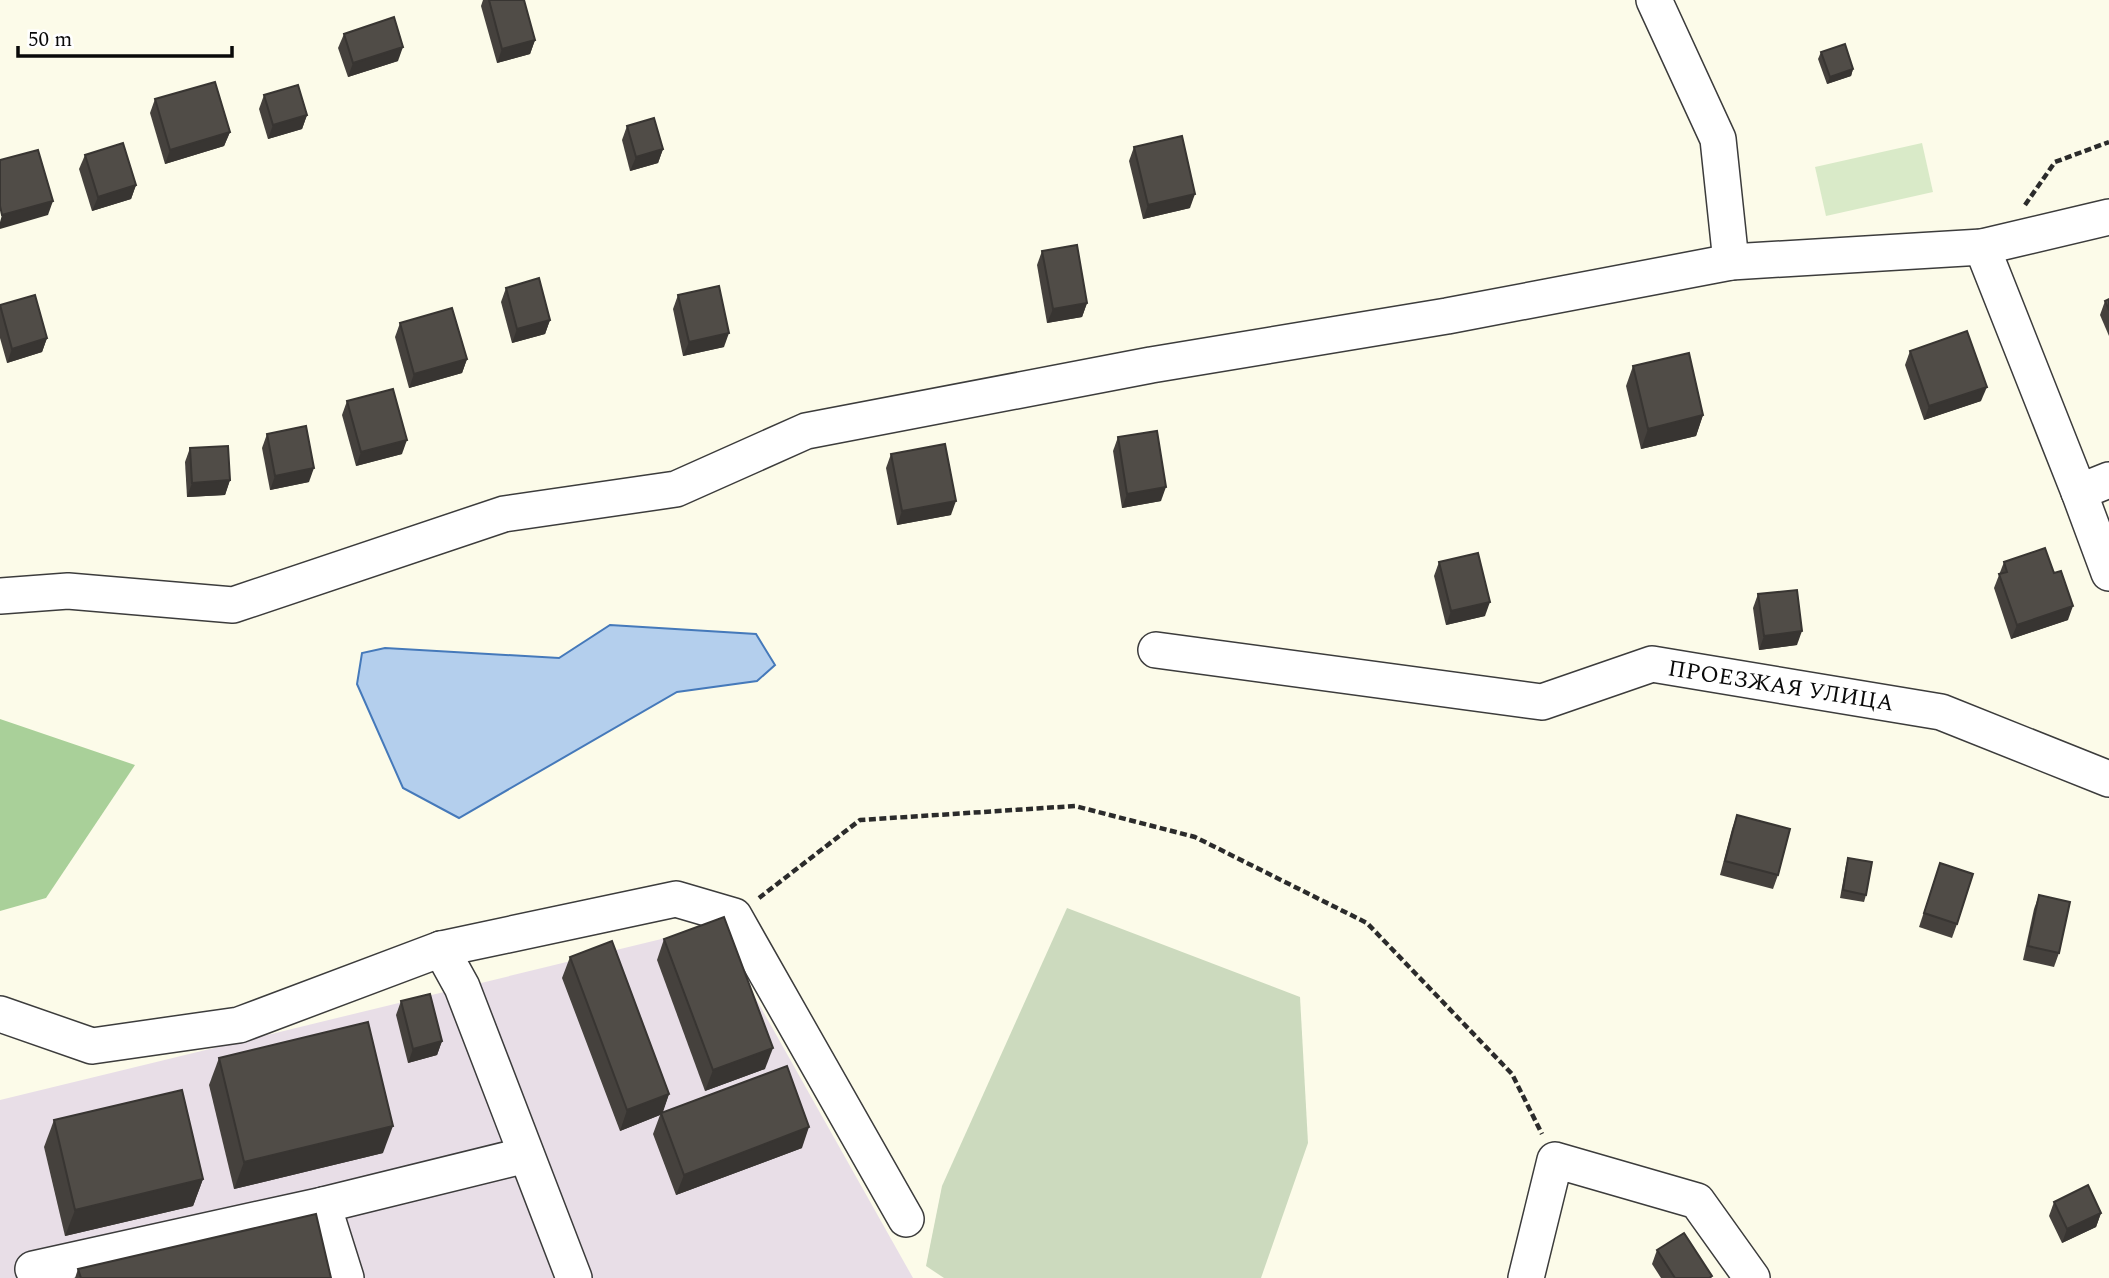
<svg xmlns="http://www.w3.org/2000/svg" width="2109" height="1278" viewBox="0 0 2109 1278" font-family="Spectral,serif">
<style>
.industrial{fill:#e8dee7}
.forest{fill:#a9d099}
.cemetery{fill:#ccdabe}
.pitch{fill:#d9eac8}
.water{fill:#b4cfed;stroke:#4579ba;stroke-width:2}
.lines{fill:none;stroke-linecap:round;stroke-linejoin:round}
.minor-casing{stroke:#3c3c3c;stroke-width:38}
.path{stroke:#2b2b2b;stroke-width:4.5;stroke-dasharray:7 3.5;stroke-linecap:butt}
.minor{stroke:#fff;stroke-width:35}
.wall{fill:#45413d}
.shaded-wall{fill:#383532}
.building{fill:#504c47;stroke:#383532;stroke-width:2}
.labels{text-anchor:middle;stroke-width:7;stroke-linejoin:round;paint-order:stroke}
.street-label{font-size:23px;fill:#090909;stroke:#fff}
</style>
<rect width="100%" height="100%" fill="#fcfbe9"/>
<path class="industrial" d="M 715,926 L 913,1278 L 0,1278 L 0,1100 Z"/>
<path class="forest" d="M 0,719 L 135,765 L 46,898 L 0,911 Z"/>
<path class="cemetery" d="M 1067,908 L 1300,997 L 1308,1143 L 1261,1278 L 944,1278 L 926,1266 L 942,1186 Z"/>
<path class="pitch" d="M 1922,143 L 1933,192 L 1826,216 L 1815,167 Z"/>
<path class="water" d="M 610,625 L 756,634 L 775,665 L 757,681 L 677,692 L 459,818 L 403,788 L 357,684 L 362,653 L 385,648 L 559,658 Z"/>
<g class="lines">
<g class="minor-casing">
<g id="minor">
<path d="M 1654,0 L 1718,139 L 1731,262"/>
<path d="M 1982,247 L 2079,492 L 2109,573"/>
<path d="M 2079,492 L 2109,480"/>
<path d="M 0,596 L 68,591 L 233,605 L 504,514 L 676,489 L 806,431 L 1151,365 L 1447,316 L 1731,262 L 1982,247 L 2109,217"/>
<path d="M 1156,650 L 1542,702 L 1652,664 L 1941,712 L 2109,779"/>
<path d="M 441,949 L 462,987 L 574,1278"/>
<path d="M 0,1014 L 92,1046 L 239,1025 L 441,949 L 676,899 L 734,916 L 906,1219"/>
<path d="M 323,1205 L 346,1278"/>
<path d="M 33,1269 L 323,1205 L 526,1155"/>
<path d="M 1526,1278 L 1555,1160 L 1697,1201 L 1752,1278"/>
</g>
</g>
<g class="path">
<path d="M 2025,205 L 2055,162 L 2109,142"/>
<path d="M 759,898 L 860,820 L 1075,806 L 1195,837 L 1367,923 L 1512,1074 L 1542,1134"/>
</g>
<use href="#minor" class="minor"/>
</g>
<g class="wall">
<path d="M 483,0 L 524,0 L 535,40 L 530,54 L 497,63 L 481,6 Z"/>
<path d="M 344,34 L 398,61 L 348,77 L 338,48 Z"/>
<path d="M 1821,52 L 1853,69 L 1851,76 L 1827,84 L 1818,59 Z"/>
<path d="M 264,95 L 307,115 L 302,129 L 268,139 L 259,109 Z"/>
<path d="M 155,99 L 230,132 L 224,146 L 165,164 L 150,113 Z"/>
<path d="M 627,126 L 663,149 L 658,163 L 630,171 L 622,140 Z"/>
<path d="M 1134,147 L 1190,208 L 1143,219 L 1129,161 Z"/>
<path d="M 85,155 L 136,185 L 131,199 L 92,211 L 79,169 Z"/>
<path d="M 1042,251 L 1087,303 L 1082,317 L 1047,323 L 1037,265 Z"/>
<path d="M 506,288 L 550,320 L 545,334 L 512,343 L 501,302 Z"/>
<path d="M 678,295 L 724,347 L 683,356 L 673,309 Z"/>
<path d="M 2109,299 L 2109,336 L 2100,315 L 2105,301 Z"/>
<path d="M 0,305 L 47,338 L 42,352 L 7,363 L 0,338 Z"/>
<path d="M 400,323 L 467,359 L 462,373 L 409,388 L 395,337 Z"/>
<path d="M 1910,351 L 1981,401 L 1924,420 L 1905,365 Z"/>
<path d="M 1633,366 L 1703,415 L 1696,436 L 1641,449 L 1626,386 Z"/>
<path d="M 347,401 L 402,454 L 356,466 L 342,415 Z"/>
<path d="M 267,434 L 309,482 L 270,490 L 262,448 Z"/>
<path d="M 1118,437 L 1161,501 L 1122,508 L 1113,451 Z"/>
<path d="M 190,448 L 230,480 L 225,495 L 187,497 L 185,462 Z"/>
<path d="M 891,454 L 951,515 L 897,525 L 886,468 Z"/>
<path d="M 1439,562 L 1485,616 L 1446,625 L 1434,576 Z"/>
<path d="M 2004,562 L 2054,573 L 2068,620 L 2011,639 L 1994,588 Z"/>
<path d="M 1758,594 L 1797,645 L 1759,650 L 1753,608 Z"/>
<path d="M 1737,815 L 1778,875 L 1773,889 L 1720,875 L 1732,829 Z"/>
<path d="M 1848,858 L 1866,895 L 1864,902 L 1840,898 L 1846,865 Z"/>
<path d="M 1940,863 L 1957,924 L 1952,938 L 1919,927 Z"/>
<path d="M 2039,895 L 2059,953 L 2054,967 L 2023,960 L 2034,909 Z"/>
<path d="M 664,939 L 765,1069 L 705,1091 L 657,960 Z"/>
<path d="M 570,957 L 669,1094 L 662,1113 L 802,1148 L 676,1195 L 653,1134 L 660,1115 L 620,1131 L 562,978 Z"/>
<path d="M 401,1001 L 442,1041 L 437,1055 L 408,1063 L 396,1015 Z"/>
<path d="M 219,1058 L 383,1153 L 234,1189 L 209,1085 Z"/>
<path d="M 54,1120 L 203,1179 L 193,1206 L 65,1236 L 44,1147 Z"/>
<path d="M 2054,1202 L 2101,1213 L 2096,1227 L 2062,1243 L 2049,1216 Z"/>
<path d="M 1657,1250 L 1712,1276 L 1711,1278 L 1661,1278 L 1652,1264 Z"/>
<path d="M 78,1269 L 331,1278 L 75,1278 Z"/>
</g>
<g class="shaded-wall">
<path d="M 535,40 L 530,54 L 497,63 L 502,49 Z"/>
<path d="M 403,47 L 398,61 L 348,77 L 353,63 Z"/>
<path d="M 1853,69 L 1851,76 L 1827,84 L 1830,77 Z"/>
<path d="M 307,115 L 302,129 L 268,139 L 273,125 Z"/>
<path d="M 230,132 L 224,146 L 165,164 L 170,150 Z"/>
<path d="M 663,149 L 658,163 L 630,171 L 636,157 Z"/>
<path d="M 136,185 L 131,199 L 92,211 L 98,197 Z"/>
<path d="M 1195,194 L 1190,208 L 1143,219 L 1148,205 Z"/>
<path d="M 53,201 L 48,215 L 0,229 L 0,222 L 2,215 Z"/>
<path d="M 1087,303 L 1082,317 L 1047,323 L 1053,309 Z"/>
<path d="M 550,320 L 545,334 L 512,343 L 517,329 Z"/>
<path d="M 729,333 L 724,347 L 683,356 L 689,342 Z"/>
<path d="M 47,338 L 42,352 L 7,363 L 12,349 Z"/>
<path d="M 467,359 L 462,373 L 409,388 L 414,374 Z"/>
<path d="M 1987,387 L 1981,401 L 1924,420 L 1929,406 Z"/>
<path d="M 1703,415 L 1696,436 L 1641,449 L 1648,429 Z"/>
<path d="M 407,440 L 402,454 L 356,466 L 361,452 Z"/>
<path d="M 314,468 L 309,482 L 270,490 L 275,476 Z"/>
<path d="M 230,480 L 225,495 L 187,497 L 192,483 Z"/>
<path d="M 1166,487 L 1161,501 L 1122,508 L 1127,494 Z"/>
<path d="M 956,501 L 951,515 L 897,525 L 902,511 Z"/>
<path d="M 1490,602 L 1485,616 L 1446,625 L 1451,611 Z"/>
<path d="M 2073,606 L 2068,620 L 2011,639 L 2017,625 Z"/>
<path d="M 1802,631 L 1797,645 L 1759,650 L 1764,636 Z"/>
<path d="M 442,1041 L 437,1055 L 408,1063 L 413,1049 Z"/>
<path d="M 773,1048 L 765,1069 L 705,1091 L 713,1070 Z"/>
<path d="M 669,1094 L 662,1115 L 661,1113 L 660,1115 L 620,1131 L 627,1110 Z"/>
<path d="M 393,1126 L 383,1153 L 234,1189 L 244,1162 Z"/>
<path d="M 809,1127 L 802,1148 L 676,1195 L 684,1175 Z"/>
<path d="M 203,1179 L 193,1206 L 65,1236 L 75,1210 Z"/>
<path d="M 2101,1213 L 2096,1227 L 2062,1243 L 2067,1229 Z"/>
</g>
<g class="building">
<path d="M 489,0 L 524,0 L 535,40 L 502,49 Z"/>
<path d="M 394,17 L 403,47 L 353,63 L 344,34 Z"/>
<path d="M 1845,44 L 1853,69 L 1830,77 L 1821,52 Z"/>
<path d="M 215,82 L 230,132 L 170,150 L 155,99 Z"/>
<path d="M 298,85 L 307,115 L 273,125 L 264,95 Z"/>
<path d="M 654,118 L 663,149 L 636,157 L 627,126 Z"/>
<path d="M 1182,136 L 1195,194 L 1148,205 L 1134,147 Z"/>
<path d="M 123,143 L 136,185 L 98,197 L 85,155 Z"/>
<path d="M 38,150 L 53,201 L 2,215 L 0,206 L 0,160 Z"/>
<path d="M 1077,245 L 1087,303 L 1053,309 L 1042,251 Z"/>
<path d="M 539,278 L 550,320 L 517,329 L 506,288 Z"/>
<path d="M 719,286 L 729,333 L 689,342 L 678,295 Z"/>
<path d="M 35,295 L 47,338 L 12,349 L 0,305 Z"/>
<path d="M 2109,299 L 2109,310 L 2105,301 Z"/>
<path d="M 452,308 L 467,359 L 414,374 L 400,323 Z"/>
<path d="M 1967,331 L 1987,387 L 1929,406 L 1910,351 Z"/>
<path d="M 1689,353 L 1703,415 L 1648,429 L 1633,366 Z"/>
<path d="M 393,389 L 407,440 L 361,452 L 347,401 Z"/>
<path d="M 306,426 L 314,468 L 275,476 L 267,434 Z"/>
<path d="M 1157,431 L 1166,487 L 1127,494 L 1118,437 Z"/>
<path d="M 945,444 L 956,501 L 902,511 L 891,454 Z"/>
<path d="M 228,446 L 230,480 L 192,483 L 190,448 Z"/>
<path d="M 2045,548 L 2054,573 L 2061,571 L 2073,606 L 2017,625 L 1999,574 L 2007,572 L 2004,562 Z"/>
<path d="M 1478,553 L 1490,602 L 1451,611 L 1439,562 Z"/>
<path d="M 1797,590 L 1802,631 L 1764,636 L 1758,594 Z"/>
<path d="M 1737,815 L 1790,829 L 1778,875 L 1725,861 Z"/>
<path d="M 1848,858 L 1872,862 L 1866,895 L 1843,890 Z"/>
<path d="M 1940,863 L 1973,874 L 1957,924 L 1924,913 Z"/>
<path d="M 2039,895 L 2070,902 L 2059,953 L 2028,946 Z"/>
<path d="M 724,917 L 773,1048 L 713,1070 L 664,939 Z"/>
<path d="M 612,941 L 669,1094 L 627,1110 L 570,957 Z"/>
<path d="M 430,994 L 442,1041 L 413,1049 L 401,1001 Z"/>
<path d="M 368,1022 L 393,1126 L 244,1162 L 219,1058 Z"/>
<path d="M 787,1066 L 809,1127 L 684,1175 L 661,1113 Z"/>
<path d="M 182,1090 L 203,1179 L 75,1210 L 54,1120 Z"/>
<path d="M 2088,1185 L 2101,1213 L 2067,1229 L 2054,1202 Z"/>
<path d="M 316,1214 L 331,1278 L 81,1278 L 78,1269 Z"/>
<path d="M 1684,1233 L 1712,1276 L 1709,1278 L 1675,1278 L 1657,1250 Z"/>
</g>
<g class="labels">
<g class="street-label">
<text transform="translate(1781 685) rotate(9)" y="8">ПРОЕЗЖАЯ УЛИЦА</text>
</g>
</g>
<path d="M18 46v10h214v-10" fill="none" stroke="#090909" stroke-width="3.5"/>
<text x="28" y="46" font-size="21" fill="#090909" stroke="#ffffff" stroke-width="5" paint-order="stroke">50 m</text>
</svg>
